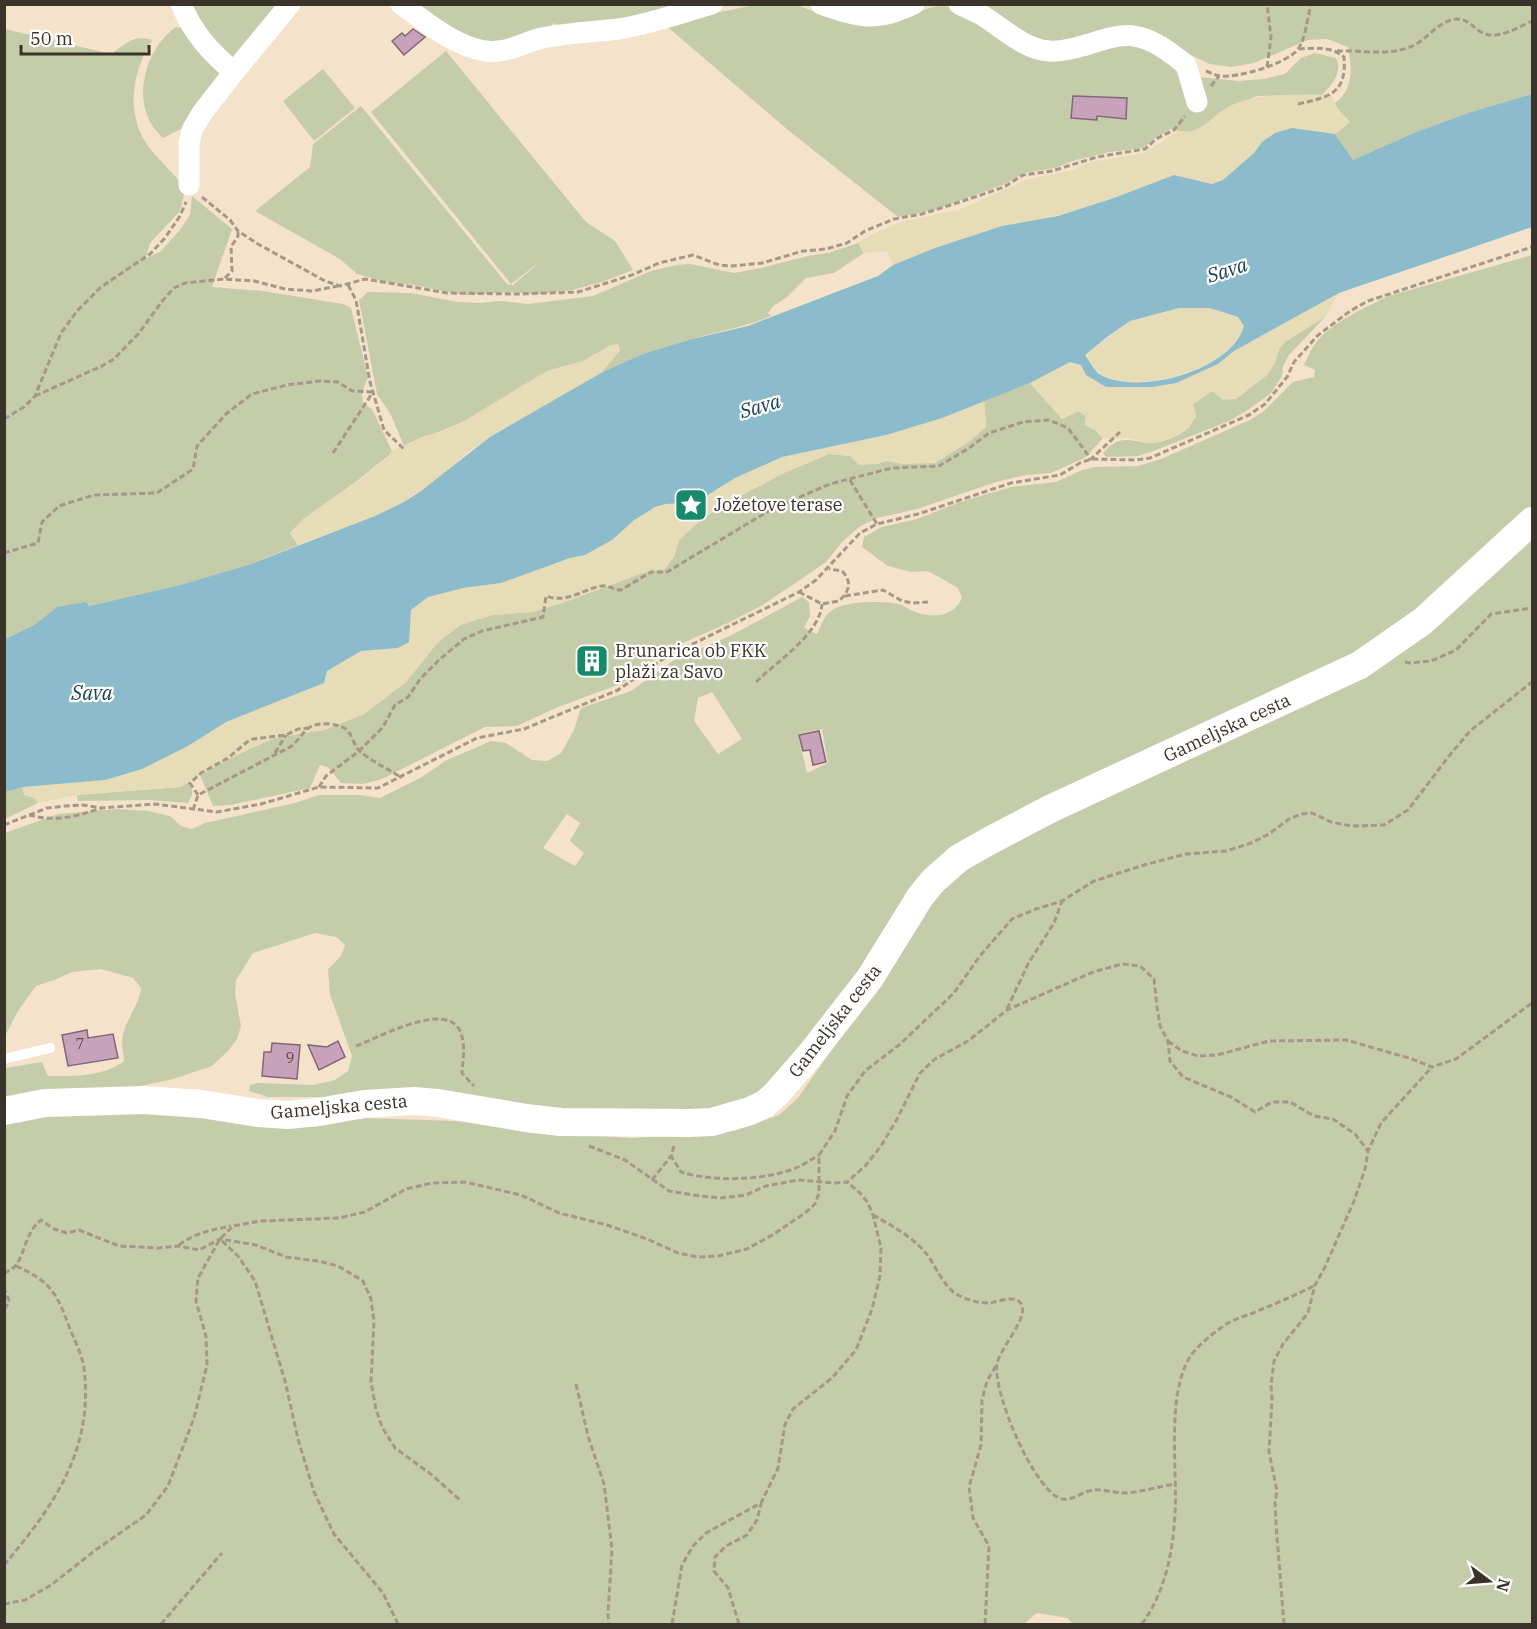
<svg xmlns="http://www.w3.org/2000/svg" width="1537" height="1629" viewBox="0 0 1537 1629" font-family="'IBM Plex Serif',serif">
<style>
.green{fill:#c5ccaa;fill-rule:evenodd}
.sand{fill:#e6dcb7}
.water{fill:#8cbbcb;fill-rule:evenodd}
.building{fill:#c8a2ba;stroke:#806877;stroke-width:1.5}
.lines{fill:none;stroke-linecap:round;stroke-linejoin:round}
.path{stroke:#a69887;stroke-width:3;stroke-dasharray:6 3;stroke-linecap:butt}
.lane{stroke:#fff;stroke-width:10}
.street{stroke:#fff;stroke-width:21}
.secondary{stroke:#fff;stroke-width:28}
.labels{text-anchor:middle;stroke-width:4.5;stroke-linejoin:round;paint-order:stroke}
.number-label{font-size:15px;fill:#5e4f4e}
.poi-label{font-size:18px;fill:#3a332a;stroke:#fff;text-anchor:start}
.street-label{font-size:18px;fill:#3a332a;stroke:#fff}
.water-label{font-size:20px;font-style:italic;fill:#17414e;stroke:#fff}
</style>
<rect width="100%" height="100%" fill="#f5e2cb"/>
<g class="green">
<path d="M 794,4 C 823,15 865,32 895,23 C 919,15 925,3 952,7 L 1055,58 L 1087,56 L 1115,44 L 1133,41 L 1199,77 L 1238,81 L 1264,79 L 1285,74 L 1301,58 L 1315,53 L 1336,58 C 1343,72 1332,85 1322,95 L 1257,96 L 1229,107 L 1202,127 L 1189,133 L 1171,129 L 1154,139 L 1143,148 L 1109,152 L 1076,160 L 1055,168 L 1024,173 L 1005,184 L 934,210 L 898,217 L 788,130 L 664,24 L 754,5 Z"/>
<path d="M 185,5 L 284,5 L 233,62 Z"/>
<path d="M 411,5 L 689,5 L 665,12 L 563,29 L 554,23 L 544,31 L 504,44 L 476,44 Z"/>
<path d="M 974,5 L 1532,5 L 1532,94 L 1471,112 L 1416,132 L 1353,160 L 1335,134 L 1350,122 L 1338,109 L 1335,103 C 1354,89 1352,68 1348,47 L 1327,39 L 1308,40 L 1254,63 L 1231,67 L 1210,64 L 1163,42 L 1066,43 L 1037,39 Z"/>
<path d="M 176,27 L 182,28 L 223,70 L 187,126 L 163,138 C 129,109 142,51 176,27 Z"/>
<path d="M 5,29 L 111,54 C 126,44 133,34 152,40 C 133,71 125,110 146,143 C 157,160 175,172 185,190 L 180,211 L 150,243 L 146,258 L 160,252 L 179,231 L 190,215 L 192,196 L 232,229 L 212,287 L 263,291 L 343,304 L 351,308 L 368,377 L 362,393 L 363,403 L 372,409 L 392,451 C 387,459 382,460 375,466 C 348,491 315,506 290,533 L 298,545 L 248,565 L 180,585 L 89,606 L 57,607 L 34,625 L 5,639 Z"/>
<path d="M 446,51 L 586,222 L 615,241 L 633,270 L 602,282 L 572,290 L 540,294 L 507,292 L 468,295 L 452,293 L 415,285 L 385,282 L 357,274 L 340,259 L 255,211 L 310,167 L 313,144 L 361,106 L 507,284 L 513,285 L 542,260 L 511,284 L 371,112 Z"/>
<path d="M 323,69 L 355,108 L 314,141 L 283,101 Z"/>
<path d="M 858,243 L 864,253 L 834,273 L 806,278 L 786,298 L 773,306 L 768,313 L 771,316 C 745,327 719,331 692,339 C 660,348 631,361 601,373 L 620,350 L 611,345 L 583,361 L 547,371 L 465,421 L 404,446 L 391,415 L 377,394 L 359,300 L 368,292 L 411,293 L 458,302 L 480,303 L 500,301 L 528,304 L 593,296 L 651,271 L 677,265 L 690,264 L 734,273 L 761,268 L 808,256 L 828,253 Z"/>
<path d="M 1532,255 L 1532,509 L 1367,653 L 984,832 L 772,1090 L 708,1111 L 591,1114 L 425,1097 L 268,1097 L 249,1091 L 250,1085 L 258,1083 L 313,1085 L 335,1080 L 348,1071 L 352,1056 L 330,995 L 328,969 L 341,956 L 345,945 L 336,937 L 315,933 L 253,953 L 236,980 L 235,994 L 241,1026 L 237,1039 L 229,1050 L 212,1066 L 173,1079 L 131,1088 L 5,1102 L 5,1068 L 42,1062 L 48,1076 C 73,1076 104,1077 124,1061 C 124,1055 122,1048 122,1042 C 123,1022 139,1007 141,988 L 133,978 L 101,969 L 72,972 L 54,980 L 36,986 L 18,1011 L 5,1036 L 5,833 L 58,814 L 117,809 L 148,811 L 170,816 L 181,826 L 192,829 L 205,823 L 295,803 L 319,795 L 360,795 L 380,798 L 422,777 L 445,761 L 491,741 L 506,743 L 532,760 L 547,761 L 561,753 L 574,730 L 581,708 L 631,691 L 674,660 L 732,635 L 802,597 L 809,602 L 810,616 L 804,628 L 817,634 C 821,627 823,616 831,611 C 845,600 882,601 899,604 C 904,606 910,610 915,612 C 934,619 954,616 962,598 L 958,588 L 939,577 L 927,571 L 911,572 L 888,566 L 862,547 L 864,537 L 882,527 L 917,519 L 960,502 L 1011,487 L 1056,482 L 1082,470 L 1095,467 L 1138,466 L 1161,459 L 1250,420 L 1264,411 L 1293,382 L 1314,377 L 1315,370 L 1304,365 C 1307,359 1310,351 1315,344 C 1330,323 1366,307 1389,296 ZM 712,692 L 742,739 L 718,754 L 694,721 L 698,698 ZM 822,729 L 828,763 L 807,773 L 798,734 ZM 567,814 L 580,823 L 570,841 L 584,853 L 575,866 L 543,848 Z"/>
<path d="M 1326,316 L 1289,355 L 1283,366 L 1282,376 L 1271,393 L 1248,410 L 1229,421 L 1156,450 L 1138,456 L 1106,457 L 1103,453 C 1120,434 1127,441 1149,443 C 1161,444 1180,436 1188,428 C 1191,425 1194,419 1196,416 L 1193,404 L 1212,391 L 1236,399 L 1267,375 L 1275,363 L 1279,349 L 1285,342 Z"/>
<path d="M 1030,383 L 1062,419 L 1078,411 L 1086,416 L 1085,425 L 1095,430 L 1103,438 L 1086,457 L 1051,473 L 1026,475 L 996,482 L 917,509 L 877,518 L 859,527 L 842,542 L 826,562 L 797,582 L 761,606 L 726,624 L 669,649 L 623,683 L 558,707 L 517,726 L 485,727 L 382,779 L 363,784 L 341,783 L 328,767 L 320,765 L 310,788 L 230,805 L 213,806 L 200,775 L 231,757 L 275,738 L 324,730 L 364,714 L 406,682 L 438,642 L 460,625 L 492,615 L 532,612 L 565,602 L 645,572 L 665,569 L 674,556 L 679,540 L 703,518 L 732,500 L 784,473 L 829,454 L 850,456 L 877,464 L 886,461 L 904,464 L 986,428 L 984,400 Z"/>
<path d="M 1532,534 L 1532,1624 L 1073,1624 L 1068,1618 L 1037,1613 L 1024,1624 L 5,1624 L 5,1119 L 49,1108 L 456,1121 L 522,1130 L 632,1138 L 734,1131 L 779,1115 L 798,1098 L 868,998 L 911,931 L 947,884 L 999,847 L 1348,684 Z"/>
<path d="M 189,782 C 194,791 193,795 188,803 L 149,800 L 78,801 L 77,795 L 180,787 Z"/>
<path d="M 23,787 L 24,795 L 35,798 L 38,803 L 5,819 L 5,792 Z"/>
</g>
<g class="sand">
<path d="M 1331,94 L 1338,109 L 1350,122 L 1335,134 L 1292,128 L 1262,142 L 1254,153 L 1223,180 L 1212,184 L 1174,175 L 1114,198 L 1070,212 L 1025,223 L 1002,226 L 935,248 L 893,265 L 887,251 L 864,253 L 858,243 L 872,234 L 904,221 L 959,210 L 1025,180 L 1073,170 L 1091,162 L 1144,153 L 1165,140 L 1177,131 C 1203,135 1209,117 1230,106 C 1260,91 1298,96 1331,94 Z"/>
<path d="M 1339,293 L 1326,316 L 1285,342 L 1279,349 L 1275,363 L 1267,375 L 1236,399 L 1223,400 L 1212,391 L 1193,404 L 1196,416 L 1189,428 L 1167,440 L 1151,443 L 1127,438 L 1103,438 L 1095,430 L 1085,424 L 1086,416 L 1078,411 L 1062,419 L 1030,383 L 1070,362 L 1081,365 L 1086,375 L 1152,387 L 1218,364 L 1234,351 Z"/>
<path d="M 1179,308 L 1210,308 L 1238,317 L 1244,326 C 1242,335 1238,343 1231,350 C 1204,373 1131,394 1099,373 C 1093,370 1089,360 1085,355 L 1130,321 Z"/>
<path d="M 618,344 L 620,350 L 601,373 L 490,437 L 468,452 L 444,474 L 404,502 L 375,516 L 298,545 L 290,533 L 303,519 L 368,474 L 378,464 L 387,459 L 392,451 L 424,436 L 441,432 L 464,421 L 547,371 L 583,361 L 611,345 Z"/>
<path d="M 984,400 L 986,427 L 969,442 L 935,463 L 904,464 L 886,461 L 877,464 L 859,465 L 850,456 L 829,454 L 784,473 L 732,500 L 703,518 L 679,540 L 674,556 L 665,569 L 645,572 L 565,602 L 532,612 L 492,615 L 460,625 L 438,642 L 406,682 L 364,714 L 324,730 L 274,738 L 231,758 L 180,787 L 81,794 L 38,803 L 35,798 L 24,795 L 23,787 L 105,780 L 188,746 L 226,722 L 324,683 L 327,671 L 361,651 L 398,648 L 409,642 L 411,610 L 428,597 L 463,588 L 501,583 L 570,558 L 585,555 L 612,540 L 633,521 L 655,507 L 665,504 L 688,503 L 718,490 L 735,478 L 782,457 L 886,435 Z"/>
</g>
<path class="water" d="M 1532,94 L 1532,227 L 1339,293 L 1234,351 L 1218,364 L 1176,383 L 1152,387 L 1106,387 L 1086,375 L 1081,365 L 1070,362 L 1030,383 L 942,418 L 886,435 L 782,457 L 735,478 L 700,500 L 688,503 L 665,504 L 655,507 L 633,521 L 612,540 L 585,555 L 570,558 L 501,583 L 463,588 L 428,597 L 411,610 L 409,642 L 398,648 L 361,651 L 327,671 L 324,683 L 226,722 L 188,746 L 142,769 L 105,780 L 23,787 L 5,792 L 5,639 L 34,625 L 57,607 L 86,602 L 89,606 L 180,585 L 248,565 L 375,516 L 404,502 L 421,491 L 490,437 L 601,373 L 643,354 L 692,339 L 748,326 L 878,276 L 893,265 L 935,248 L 1002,226 L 1058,216 L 1114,198 L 1174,175 L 1212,184 L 1223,180 L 1254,153 L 1262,142 L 1275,133 L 1292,128 L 1335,134 L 1353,160 L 1416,132 L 1471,112 ZM 1179,308 L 1210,308 L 1238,317 L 1244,326 C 1233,370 1137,397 1099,374 C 1094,370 1089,361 1085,355 L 1107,337 L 1130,321 Z"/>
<g class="building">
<path d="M 413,29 L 425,37 L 404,55 L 392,41 L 402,33 L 405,36 Z"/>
<path d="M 1073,96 L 1127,98 L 1126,119 L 1097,116 L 1097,120 L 1071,118 Z"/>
<path d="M 819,731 L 826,762 L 813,765 L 810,750 L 803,751 L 799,735 Z"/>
<path d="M 87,1030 L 88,1038 L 113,1034 L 118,1058 L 68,1066 L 62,1035 Z"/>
<path d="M 338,1041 L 345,1057 L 319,1070 L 308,1045 L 327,1047 Z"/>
<path d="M 272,1043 L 300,1045 L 297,1079 L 262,1076 L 264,1052 L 271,1052 Z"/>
</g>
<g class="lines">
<g class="path">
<path d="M 1337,51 C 1360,50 1389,56 1410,47 C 1427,41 1438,20 1457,19 C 1470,19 1474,30 1485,34 C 1500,39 1519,27 1532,21"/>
<path d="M 1267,67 L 1271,37 L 1267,4"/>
<path d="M 1206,71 C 1211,73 1215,75 1220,76 C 1238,78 1287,64 1298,49 C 1305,41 1308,16 1311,4"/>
<path d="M 1211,86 L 1219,76"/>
<path d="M 1298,104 C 1329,97 1347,94 1344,57 C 1331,46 1315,48 1299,49"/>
<path d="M 202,197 L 230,220 L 238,231 L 258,244 L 325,281 L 340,286 L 365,279 L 447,293 L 519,294 L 578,292 L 632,275 L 659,263 L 693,255 L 719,265 L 732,266 L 762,263 L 803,251 L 826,249 L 847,243 L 865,231 L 894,219 L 922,214 L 963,201 L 1004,187 L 1023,175 L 1052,171 L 1097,157 L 1145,149 L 1156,139 L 1174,130 L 1185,116"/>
<path d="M 225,278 L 232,271 L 231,247 L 238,236 L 238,231"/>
<path d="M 348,285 L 356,300 L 370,382 L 384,430 L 405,450"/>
<path d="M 35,396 L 102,366 L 114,359 L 139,333 L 163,300 L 174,288 L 185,283 L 224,279 L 254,281 L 285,289 L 312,291 L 338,286"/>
<path d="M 4,419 L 24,407 L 35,396 L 61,333 L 77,311 L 101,287 L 150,254 L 165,238 L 180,216 L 186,202"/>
<path d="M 333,453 L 373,392"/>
<path d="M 850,480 L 877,524"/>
<path d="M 4,553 L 38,543 L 42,522 L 59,506 L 94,495 L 157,493 L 193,469 L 197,446 L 227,413 L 252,394 L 287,385 L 320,381 L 338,382 L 352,391 L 373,392"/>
<path d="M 799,592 L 822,604 L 839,601 C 850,591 852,581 842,571 L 829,569"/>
<path d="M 845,596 L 883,590 L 902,601 L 913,603 L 928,602"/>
<path d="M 1405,662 L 1410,663 L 1431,661 L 1456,650 L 1491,614 L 1532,608"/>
<path d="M 756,682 C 776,662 820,634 822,604"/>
<path d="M 275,753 L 286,735"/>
<path d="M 319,787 L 326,776 L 359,751 L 383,727 L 395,705 L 408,697 L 421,678 L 439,660 L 464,639 L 482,631 L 543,617 L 546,596 C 568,604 582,589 602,586 C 609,585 614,590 621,590 L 651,572 L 667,572 L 772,509 L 830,484 L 892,468 L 939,466 L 969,448 L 989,433 L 1023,422 L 1049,420 L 1068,428 L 1091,459 L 1120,432"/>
<path d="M 198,795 L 190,783 L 201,773 L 228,758 L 247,742 L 253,739 L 286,735 L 298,729 L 308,728"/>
<path d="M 193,810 L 198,795 L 290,747 C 298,742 302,732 310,727 C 318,722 339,723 347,730 C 353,736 354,748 362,753 C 375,763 388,769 402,778"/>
<path d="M 29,815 C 55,822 76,817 101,808"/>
<path d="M 4,825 L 47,808 L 65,806 L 83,805 L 101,808 L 155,804 L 217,812 L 261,804 L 319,787 L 378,788 L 477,738 L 524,729 L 618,690 L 666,657 L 799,592 L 816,580 L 860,533 L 877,524 L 918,514 L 1011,483 L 1060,475 L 1080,463 L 1091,459 L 1136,460 L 1150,458 L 1249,415 L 1265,404 L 1287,377 L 1294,362 L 1317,336 L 1350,311 L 1368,301 L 1532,247"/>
<path d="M 1007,1009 L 1028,964 L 1054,923 L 1062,901"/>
<path d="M 1168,1041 L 1182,1051 L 1198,1056 L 1217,1055 L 1269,1041 L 1346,1040 L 1409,1058 L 1432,1067 L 1456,1059 L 1532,1003"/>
<path d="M 356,1046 C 378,1038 446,1000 460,1031 C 466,1045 463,1059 462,1073 L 474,1086"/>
<path d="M 589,1146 L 625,1160 L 669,1191 L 693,1195 L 720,1198 L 746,1195 L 766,1186 L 798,1180 L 833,1183 L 847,1182 L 866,1165 L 881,1146 L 897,1119 L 920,1073 L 935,1059 L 968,1041 L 1007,1010 L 1093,972 L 1122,964 L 1140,966 L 1154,979 L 1157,1007 L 1160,1026 L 1168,1041 L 1170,1061 L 1183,1077 L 1231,1097 L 1255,1112 L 1272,1102 L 1290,1102 L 1314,1116 L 1333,1119 L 1355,1134 L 1368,1151"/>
<path d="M 674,1146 L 671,1156 L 681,1172 C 713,1182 766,1181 798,1167 C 805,1164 812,1159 819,1155"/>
<path d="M 652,1180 L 671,1156"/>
<path d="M 873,1215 C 891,1225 911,1236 925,1252 C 936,1265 943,1287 958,1295 C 967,1300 979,1303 989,1303 C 998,1302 1018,1293 1022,1306 C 1027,1320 1000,1348 997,1364 C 992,1391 1035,1493 1062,1499 C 1073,1501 1083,1491 1093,1490 C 1103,1489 1114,1493 1125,1493 C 1141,1492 1158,1487 1174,1484"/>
<path d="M 222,1241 L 238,1256 L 255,1281 L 285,1381 L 298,1439 L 314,1492 L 334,1534 L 383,1593 L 398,1624"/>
<path d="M 179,1245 C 195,1233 211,1230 231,1226"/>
<path d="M 4,1273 C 9,1271 14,1268 17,1264 C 26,1249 26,1232 41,1220 L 54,1229 L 67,1233 L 79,1230 L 119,1246 L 158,1248 L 178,1246 L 199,1250 L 220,1239 L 256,1245 L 286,1257 L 318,1261 L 338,1266 L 363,1281 L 371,1299 L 374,1321 L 371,1382 L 376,1409 L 382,1427 L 395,1448 L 432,1475 L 460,1500"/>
<path d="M 4,1287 L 9,1301 L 4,1311"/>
<path d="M 576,1384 L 588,1436 L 604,1484 L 612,1549 L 608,1614 L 609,1624"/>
<path d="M 4,1565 C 54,1506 94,1449 84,1368 C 82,1355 75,1341 70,1329 C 57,1294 52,1282 16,1266"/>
<path d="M 4,1604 L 25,1600 L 51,1585 L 97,1549 L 146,1515 L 168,1486 L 194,1418 L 207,1365 L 206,1336 L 196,1301 L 198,1278 L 220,1239 L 233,1226 L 260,1221 L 339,1218 L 365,1212 L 406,1189 L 432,1183 L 465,1182 L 521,1195 L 559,1213 L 607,1225 L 647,1239 L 678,1253 L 698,1257 L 718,1256 L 747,1249 L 774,1234 L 805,1213 L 815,1204 L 819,1193 L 819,1155 L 835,1131 L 847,1096 L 865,1071 L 899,1045 L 954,993 L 979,957 L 1012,919 L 1036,909 L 1062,901 L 1094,881 L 1144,865 L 1186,854 L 1226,851 L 1251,843 L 1269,834 L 1289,819 L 1301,814 L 1312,813 L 1331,822 L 1351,826 L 1384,825 L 1408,810 L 1449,756 L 1470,731 L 1532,682"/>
<path d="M 161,1624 L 222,1553"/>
<path d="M 672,1624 L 682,1565 L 693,1546 L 706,1533 L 761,1503 L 778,1468 L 785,1424 L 793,1409 L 832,1378 L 856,1350 L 872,1309 L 880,1276 L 881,1248 L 873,1215 L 868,1203 L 860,1193 L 847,1182"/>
<path d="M 739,1624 L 728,1588 L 714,1571 L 715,1557 L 726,1546 L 747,1535 L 757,1520 L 761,1504"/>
<path d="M 985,1624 L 989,1546 L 973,1518 L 969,1487 L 981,1445 L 982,1400 L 987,1381 L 996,1366"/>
<path d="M 1142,1624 C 1165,1592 1173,1553 1175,1513 C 1178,1470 1164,1383 1196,1349 C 1205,1340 1217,1330 1228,1323 C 1235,1319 1245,1316 1253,1313 C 1274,1304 1295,1296 1315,1285"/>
<path d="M 1284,1624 L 1276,1524 L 1275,1503 L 1277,1491 L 1269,1452 L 1272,1400 L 1271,1385 L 1274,1361 L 1283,1344 L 1308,1313 L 1315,1285 L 1324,1269 L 1354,1201 L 1365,1169 L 1368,1151 L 1381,1123 L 1432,1067"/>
</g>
<path class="lane" d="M 4,1059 L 50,1048"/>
<g class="street">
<path d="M 181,4 C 193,33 210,52 234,72"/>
<path d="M 401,4 C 426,22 454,46 485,51 C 508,54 521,43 542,38 C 567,33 593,32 619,29 C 650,24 681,13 712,4"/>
<path d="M 821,4 C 861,18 874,22 914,4"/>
<path d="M 959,4 C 966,8 974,11 980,14 C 1002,27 1023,49 1049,51 C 1077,53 1110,32 1134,36 C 1154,39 1171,53 1186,65 L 1197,102"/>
<path d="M 189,185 L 189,143 L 192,130 L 202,113 L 234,72 L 290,4"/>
</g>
<path class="secondary" d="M 4,1111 L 45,1103 L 144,1100 L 201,1104 L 258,1113 L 288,1115 L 319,1112 L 364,1104 L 414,1101 L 438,1103 L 526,1118 L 561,1122 L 689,1123 L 712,1122 L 750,1111 L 765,1104 L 777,1093 L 810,1055 L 870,978 L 920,897 L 933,881 L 959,858 L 991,840 L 1050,809 L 1360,665 L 1423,621 L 1532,521"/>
</g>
<defs>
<g id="sight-square" transform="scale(1.725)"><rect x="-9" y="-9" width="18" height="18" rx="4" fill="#178a6b" stroke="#fff"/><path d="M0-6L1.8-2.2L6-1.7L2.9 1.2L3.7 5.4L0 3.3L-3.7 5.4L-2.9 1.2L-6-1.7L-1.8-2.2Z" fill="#fff"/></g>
<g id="building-square" transform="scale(1.725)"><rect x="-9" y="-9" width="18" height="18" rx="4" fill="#178a6b" stroke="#fff"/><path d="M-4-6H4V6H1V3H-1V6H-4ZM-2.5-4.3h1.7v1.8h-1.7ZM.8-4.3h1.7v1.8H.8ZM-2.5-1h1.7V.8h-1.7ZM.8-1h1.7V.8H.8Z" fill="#fff"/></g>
</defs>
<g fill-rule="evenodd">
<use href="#sight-square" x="691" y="505"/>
<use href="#building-square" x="592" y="661"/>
</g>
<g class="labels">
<g class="number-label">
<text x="80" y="1049">7</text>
<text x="290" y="1063">9</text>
</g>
<g class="poi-label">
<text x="714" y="511">Jožetove terase</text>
<text x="615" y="657">Brunarica ob FKK<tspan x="615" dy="21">plaži za Savo</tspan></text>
</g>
<g class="street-label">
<text transform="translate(1227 728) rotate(-25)" y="6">Gameljska cesta</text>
<text transform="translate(835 1021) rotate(-52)" y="6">Gameljska cesta</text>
<text transform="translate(339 1107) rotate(-5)" y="6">Gameljska cesta</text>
</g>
<g class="water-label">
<text transform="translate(1227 270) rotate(-18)" y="7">Sava</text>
<text transform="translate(760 406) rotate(-16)" y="7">Sava</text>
<text x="92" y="700">Sava</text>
</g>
</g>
<rect width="1537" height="1629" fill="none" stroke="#3a332a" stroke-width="12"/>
<g transform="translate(1489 1581) rotate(106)" stroke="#ffffff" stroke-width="4.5" paint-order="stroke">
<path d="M0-4.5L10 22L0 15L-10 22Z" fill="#3a332a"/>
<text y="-9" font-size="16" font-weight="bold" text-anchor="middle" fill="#3a332a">N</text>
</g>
<path d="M21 45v9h128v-9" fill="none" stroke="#3a332a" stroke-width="3"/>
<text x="30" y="45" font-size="18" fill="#3a332a" stroke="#ffffff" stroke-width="4.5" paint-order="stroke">50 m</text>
</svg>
